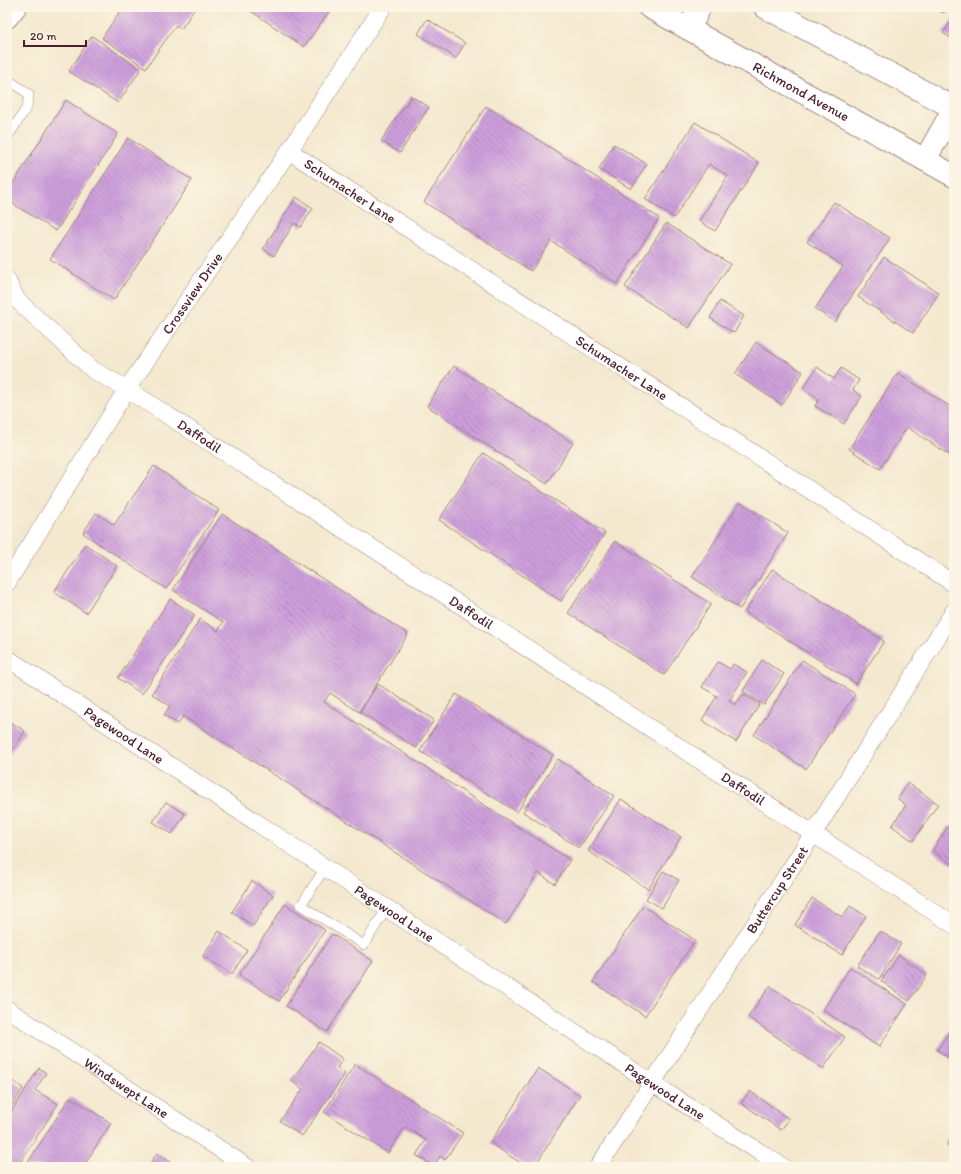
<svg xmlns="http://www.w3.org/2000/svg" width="961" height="1174" viewBox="0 0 961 1174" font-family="Itim,sans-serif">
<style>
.building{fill:url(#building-back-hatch)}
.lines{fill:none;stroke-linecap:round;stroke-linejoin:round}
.service-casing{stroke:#9f847d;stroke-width:10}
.minor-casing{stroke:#9f847d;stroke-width:18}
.secondary-casing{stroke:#9f847d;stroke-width:24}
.service{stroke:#fff;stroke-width:9}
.minor{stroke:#fff;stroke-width:17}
.secondary{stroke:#fff;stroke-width:22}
.labels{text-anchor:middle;stroke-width:3;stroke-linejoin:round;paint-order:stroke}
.street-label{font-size:14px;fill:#4a1f2b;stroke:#fcf5e5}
</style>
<defs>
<pattern id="building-back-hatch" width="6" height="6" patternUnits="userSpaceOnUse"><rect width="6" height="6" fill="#cd9fdc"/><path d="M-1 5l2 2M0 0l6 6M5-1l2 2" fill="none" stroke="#a881b3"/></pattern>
</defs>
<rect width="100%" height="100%" fill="#fcf5e5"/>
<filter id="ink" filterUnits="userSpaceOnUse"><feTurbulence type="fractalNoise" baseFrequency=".025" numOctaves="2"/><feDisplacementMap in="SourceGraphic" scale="8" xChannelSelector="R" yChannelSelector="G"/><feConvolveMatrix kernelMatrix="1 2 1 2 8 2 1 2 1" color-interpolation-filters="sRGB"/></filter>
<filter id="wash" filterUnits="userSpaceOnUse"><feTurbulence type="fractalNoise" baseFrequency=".012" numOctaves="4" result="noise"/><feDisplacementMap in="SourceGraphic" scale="16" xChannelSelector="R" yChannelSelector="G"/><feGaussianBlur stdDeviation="0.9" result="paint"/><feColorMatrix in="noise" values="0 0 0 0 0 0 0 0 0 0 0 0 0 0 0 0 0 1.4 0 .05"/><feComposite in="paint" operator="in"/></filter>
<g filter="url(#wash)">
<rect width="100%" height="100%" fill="#f4e9cf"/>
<g id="blocks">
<g class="building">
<path d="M 123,7 L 196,7 L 181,29 L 176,25 L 146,68 L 102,38 Z"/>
<path d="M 245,7 L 332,7 L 304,47 Z"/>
<path d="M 935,7 L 948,7 L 944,13 Z"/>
<path d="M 954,17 L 954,40 L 943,33 Z"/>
<path d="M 427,19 L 465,43 L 456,58 L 418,34 Z"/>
<path d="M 92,36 L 141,69 L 118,103 L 69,71 Z"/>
<path d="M 411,96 L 429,107 L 400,153 L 381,141 L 404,106 L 405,106 Z"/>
<path d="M 66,100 L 118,134 L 56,231 L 7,200 L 7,193 Z"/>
<path d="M 486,106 L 659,218 L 617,284 L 551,241 L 531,271 L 424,202 Z"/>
<path d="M 695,122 L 759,163 L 715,231 L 699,221 L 728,176 L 709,164 L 674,218 L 645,199 Z"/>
<path d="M 128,138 L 192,180 L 114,300 L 50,259 Z"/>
<path d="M 614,144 L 647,164 L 631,189 L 599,169 Z"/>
<path d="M 296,197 L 313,208 L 301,227 L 294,223 L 274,256 L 263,249 Z"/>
<path d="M 834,202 L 890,238 L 835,322 L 815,309 L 843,266 L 807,242 Z"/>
<path d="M 666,223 L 730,264 L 689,328 L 625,287 Z"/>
<path d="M 884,257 L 939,293 L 913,333 L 858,297 Z"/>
<path d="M 720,301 L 744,316 L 734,333 L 710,318 Z"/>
<path d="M 756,342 L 803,372 L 782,405 L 735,374 Z"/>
<path d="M 454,366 L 573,443 L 547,484 L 427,406 Z"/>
<path d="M 817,367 L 834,379 L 841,368 L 859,380 L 853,390 L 862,396 L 844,424 L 815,406 L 819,399 L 803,388 Z"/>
<path d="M 898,373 L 954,409 L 954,458 L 907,427 L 880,469 L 849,449 Z"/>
<path d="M 483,453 L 605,533 L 561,601 L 439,520 Z"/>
<path d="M 154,466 L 219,510 L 166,589 L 83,533 L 96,513 L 114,525 Z"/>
<path d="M 740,502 L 788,533 L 740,609 L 692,577 Z"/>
<path d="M 222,514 L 408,634 L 359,712 L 330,693 L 324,702 L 570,860 L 555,884 L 538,873 L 506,924 L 183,716 L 178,724 L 164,715 L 170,706 L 152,694 L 200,619 L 218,631 L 223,622 L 173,590 Z"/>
<path d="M 615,541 L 711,604 L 664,675 L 568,613 Z"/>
<path d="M 85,544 L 117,566 L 86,613 L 54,592 Z"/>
<path d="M 772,569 L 884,641 L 856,684 L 745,612 Z"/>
<path d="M 170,599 L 195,615 L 142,694 L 118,678 Z"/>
<path d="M 762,660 L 784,674 L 764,705 L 743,691 Z"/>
<path d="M 802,660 L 855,694 L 806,769 L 754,735 Z"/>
<path d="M 718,662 L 730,669 L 733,664 L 747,672 L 729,701 L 735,705 L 743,694 L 760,704 L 736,742 L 702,720 L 717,696 L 702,687 Z"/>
<path d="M 378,684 L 434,720 L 416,748 L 360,712 Z"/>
<path d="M 456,694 L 553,755 L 517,812 L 420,751 Z"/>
<path d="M 7,720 L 25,731 L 7,759 Z"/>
<path d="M 558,759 L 614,796 L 579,848 L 523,812 Z"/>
<path d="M 908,783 L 938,804 L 913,841 L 892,826 L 906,805 L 898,799 Z"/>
<path d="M 621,799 L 681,837 L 648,889 L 588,851 Z"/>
<path d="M 166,802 L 185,814 L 172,834 L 153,822 Z"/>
<path d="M 949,825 L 954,829 L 954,865 L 932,851 Z"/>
<path d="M 663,871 L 679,880 L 662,908 L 646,899 Z"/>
<path d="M 252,881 L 273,895 L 253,926 L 232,912 Z"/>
<path d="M 812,898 L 842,917 L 850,906 L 866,916 L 842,955 L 795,925 Z"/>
<path d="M 285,904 L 325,930 L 279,1001 L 239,975 Z"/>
<path d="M 643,906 L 695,940 L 645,1016 L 593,982 Z"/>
<path d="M 219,931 L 247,950 L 232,974 L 203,956 Z"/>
<path d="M 880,931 L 901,944 L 879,979 L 857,966 Z"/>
<path d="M 332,934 L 373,961 L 327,1032 L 286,1006 Z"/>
<path d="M 899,955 L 927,975 L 909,1001 L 881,981 Z"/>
<path d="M 850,967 L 907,1004 L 879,1047 L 823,1010 Z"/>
<path d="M 770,986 L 845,1037 L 823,1069 L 748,1017 Z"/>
<path d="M 954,1024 L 954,1061 L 937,1050 Z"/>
<path d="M 319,1042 L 343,1059 L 337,1068 L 345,1074 L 302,1136 L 280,1121 L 303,1089 L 291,1081 Z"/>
<path d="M 355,1064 L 463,1133 L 445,1160 L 440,1156 L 434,1166 L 416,1155 L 426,1140 L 405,1127 L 388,1153 L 324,1112 Z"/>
<path d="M 39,1068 L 46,1073 L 35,1090 L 58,1104 L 17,1167 L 7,1167 L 7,1118 Z"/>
<path d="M 538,1068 L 580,1095 L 534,1167 L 527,1167 L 490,1143 Z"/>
<path d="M 7,1077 L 23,1088 L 7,1113 Z"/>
<path d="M 750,1091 L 789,1119 L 781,1130 L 741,1103 Z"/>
<path d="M 70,1097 L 111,1123 L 83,1167 L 25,1167 Z"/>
<path d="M 954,1133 L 954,1149 L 947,1145 Z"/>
<path d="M 157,1153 L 178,1167 L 148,1167 Z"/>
</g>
</g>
</g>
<g filter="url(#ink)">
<use href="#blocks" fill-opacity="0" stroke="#9f847d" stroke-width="1"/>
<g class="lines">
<g class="service-casing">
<g id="service">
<path d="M 7,79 L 29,94 L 27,107 L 7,138"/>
<path d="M 325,868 L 301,905 L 364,945 L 387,908"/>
</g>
</g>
<g class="minor-casing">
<g id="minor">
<path id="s1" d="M 289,151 L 954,584"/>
<path id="s2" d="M 7,280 L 17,300 L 93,370 L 127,389 L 954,925"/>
<path id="s3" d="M 7,583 L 127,389 L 289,151 L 383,7"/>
<path id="s4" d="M 7,658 L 652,1083 L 783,1167"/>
<path id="s5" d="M 7,1009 L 247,1167"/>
<path id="s6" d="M 598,1167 L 813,834 L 954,611"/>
</g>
</g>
<g class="secondary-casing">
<g id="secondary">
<path id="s7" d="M 649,7 L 954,176"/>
<path d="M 765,7 L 954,108"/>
<path d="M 7,17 L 15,7"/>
<path d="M 689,29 L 700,7"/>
<path d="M 925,160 L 954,108"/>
</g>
</g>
<use href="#service" class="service"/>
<use href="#minor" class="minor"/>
<use href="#secondary" class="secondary"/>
</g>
</g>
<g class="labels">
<g class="street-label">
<text dy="5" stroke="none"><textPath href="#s7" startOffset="174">Richmond Avenue</textPath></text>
<text dy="5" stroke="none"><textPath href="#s1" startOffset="73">Schumacher Lane</textPath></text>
<text dy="5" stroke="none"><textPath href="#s3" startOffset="344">Crossview Drive</textPath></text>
<text dy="5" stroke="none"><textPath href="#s1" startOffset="397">Schumacher Lane</textPath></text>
<text dy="5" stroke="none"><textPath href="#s2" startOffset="251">Daffodil</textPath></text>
<text dy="5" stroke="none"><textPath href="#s2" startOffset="575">Daffodil</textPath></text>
<text dy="5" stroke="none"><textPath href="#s4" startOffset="140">Pagewood Lane</textPath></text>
<text dy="5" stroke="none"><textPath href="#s2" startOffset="899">Daffodil</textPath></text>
<text dy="5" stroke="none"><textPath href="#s6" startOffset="330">Buttercup Street</textPath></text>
<text dy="5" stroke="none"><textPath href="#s4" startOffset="464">Pagewood Lane</textPath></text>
<text dy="5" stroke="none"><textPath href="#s5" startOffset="143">Windswept Lane</textPath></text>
<text dy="5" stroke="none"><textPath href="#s4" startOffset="788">Pagewood Lane</textPath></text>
</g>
</g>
<rect width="961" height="1174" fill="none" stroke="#fcf5e5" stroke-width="24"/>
<path d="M24 40v6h62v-6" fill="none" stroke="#4a1f2b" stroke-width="2"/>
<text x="30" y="40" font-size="12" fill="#4a1f2b" stroke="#fcf5e5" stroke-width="3" paint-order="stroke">20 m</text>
</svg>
